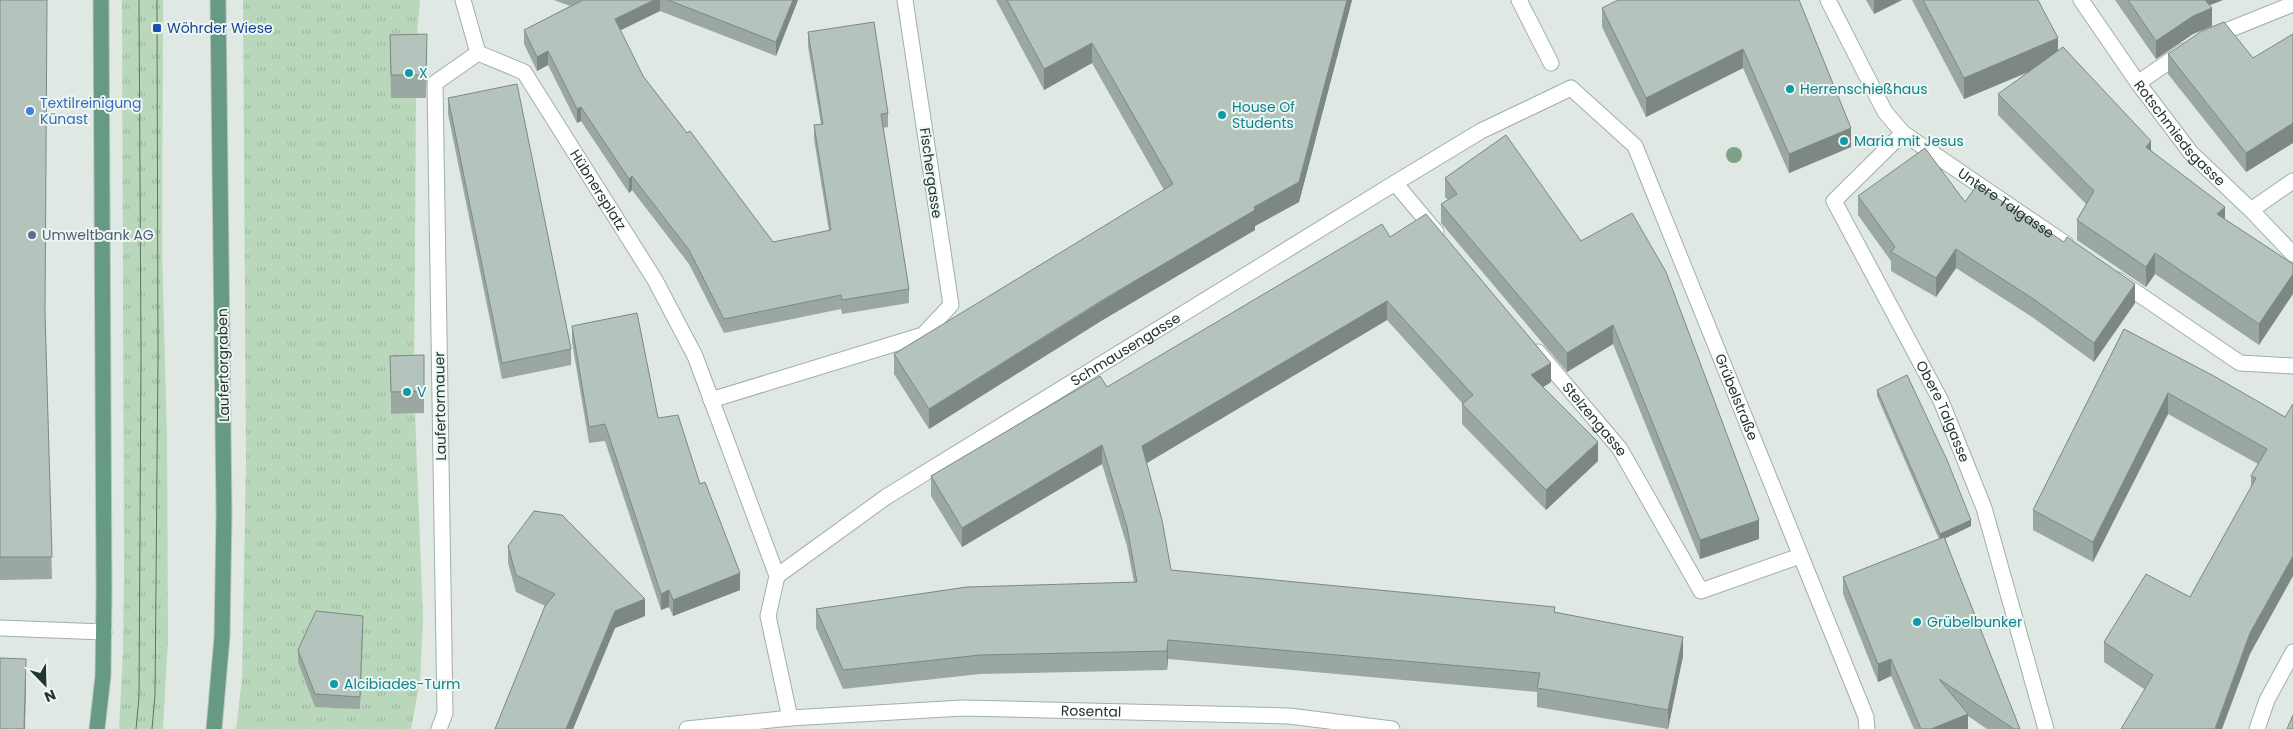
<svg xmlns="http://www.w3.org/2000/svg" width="2293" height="729" viewBox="0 0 2293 729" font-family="Poppins,sans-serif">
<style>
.grass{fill:url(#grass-tufts)}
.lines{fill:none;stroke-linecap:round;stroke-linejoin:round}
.minor-casing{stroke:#a2afa8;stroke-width:17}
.major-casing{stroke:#bcc3c0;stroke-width:17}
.minor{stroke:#fff;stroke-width:15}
.major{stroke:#679a83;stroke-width:15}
.tram{stroke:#5b7368;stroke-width:1}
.tree{fill:#7fa286}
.wall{fill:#9ba8a1}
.shaded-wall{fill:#7e8883}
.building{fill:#b4c3bb;stroke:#7e8883}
.transit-dot{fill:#1a4fb4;stroke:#eef6f1;stroke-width:2}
.culture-dot{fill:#0f9aa8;stroke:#eef6f1;stroke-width:2}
.shop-dot{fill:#3f7fe0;stroke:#eef6f1;stroke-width:2}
.service-dot{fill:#5c6f8a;stroke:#eef6f1;stroke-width:2}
.labels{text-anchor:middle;stroke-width:4;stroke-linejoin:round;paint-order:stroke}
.transit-label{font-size:14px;fill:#164399;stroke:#eef6f1;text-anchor:start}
.culture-label{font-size:14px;fill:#0d838f;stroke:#eef6f1;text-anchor:start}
.shop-label{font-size:14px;fill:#366cbe;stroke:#eef6f1;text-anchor:start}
.street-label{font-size:14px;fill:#21372d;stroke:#eef6f1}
.service-label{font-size:14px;fill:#4e5e75;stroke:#eef6f1;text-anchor:start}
</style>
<defs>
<pattern id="grass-tufts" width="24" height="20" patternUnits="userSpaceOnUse" patternTransform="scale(1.25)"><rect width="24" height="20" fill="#b9d8bb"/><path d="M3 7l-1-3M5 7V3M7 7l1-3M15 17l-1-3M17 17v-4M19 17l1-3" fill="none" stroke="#9fbaa1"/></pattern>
</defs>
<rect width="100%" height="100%" fill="#dfe8e2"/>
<g class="grass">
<path d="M 122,0 L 163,0 L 162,247 L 167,440 L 168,639 L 163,729 L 119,729 L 123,651 L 124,571 Z"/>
<path d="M 243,0 L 420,0 L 415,57 L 391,98 L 416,98 L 414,378 L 390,379 L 391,414 L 415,414 L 423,618 L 420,681 L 411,729 L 236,729 L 242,679 L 246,461 Z"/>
</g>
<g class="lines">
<g class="minor-casing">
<g id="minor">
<path d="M 463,0 L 478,53"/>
<path d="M 1519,0 L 1551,63"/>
<path id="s1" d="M 1828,0 L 1885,112 L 1903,133 L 2066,244"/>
<path id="s2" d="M 2081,0 L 2138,83 L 2191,153 L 2251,210 L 2293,254"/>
<path d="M 2211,37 L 2293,4"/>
<path id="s3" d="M 478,53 L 524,72 L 655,280 L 695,356 L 777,576 L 768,616 L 790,718"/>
<path d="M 2138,83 L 2184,51"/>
<path id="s4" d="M 1903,133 L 1834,201 L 1941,401 L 1984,508 L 2046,729"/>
<path d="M 1395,183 L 1436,232"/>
<path d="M 2251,210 L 2293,181"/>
<path d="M 2118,280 L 2240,363 L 2293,366"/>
<path id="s5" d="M 1538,352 L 1620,449 L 1701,591 L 1800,556"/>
<path d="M 711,400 L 923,335 L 951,305 L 905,0"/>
<path id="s6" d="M 777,576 L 886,497 L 1395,183 L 1481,131 L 1571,88 L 1635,146 L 1866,717 L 1867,729"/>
<path d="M 0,628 L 104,632"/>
<path d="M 439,729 L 445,713 L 435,83 L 478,53"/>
<path id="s7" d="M 687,729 L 790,718 L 963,708 L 1289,716 L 1392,729"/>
<path d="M 2257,729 L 2267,700 L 2293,652"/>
</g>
</g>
<g class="major-casing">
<g id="major">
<path d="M 97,729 L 103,676 L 104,593 L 101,0"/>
<path d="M 214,729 L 222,637 L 224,514 L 218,0"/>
</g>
</g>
<use href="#minor" class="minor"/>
<use href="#major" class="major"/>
<g class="tram">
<path d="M 136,729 L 139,697 L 141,355 L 139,0"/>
<path d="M 152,729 L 155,695 L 158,358 L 157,0"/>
</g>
</g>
<circle class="tree" cx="1734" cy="155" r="8"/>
<g class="wall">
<path d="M 0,0 L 45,316 L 52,579 L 0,580 Z"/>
<path d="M 554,0 L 798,0 L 776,56 L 660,11 L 620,30 L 643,76 L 687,133 L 773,242 L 829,231 L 814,139 L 814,125 L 821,124 L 808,46 L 808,32 L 888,113 L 888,127 L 883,128 L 909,289 L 909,303 L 842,314 L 841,309 L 724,333 L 689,264 L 632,190 L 629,193 L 581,121 L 577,123 L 548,65 L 537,71 L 524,44 L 524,30 L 570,6 Z"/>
<path d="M 996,0 L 1352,0 L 1299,202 L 1255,226 L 1255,230 L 1101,321 L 929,429 L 894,374 L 894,354 L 1164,190 L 1092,63 L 1044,90 Z"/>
<path d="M 1799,0 L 1851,147 L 1789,173 L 1743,68 L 1646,117 L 1602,27 L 1602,8 Z"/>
<path d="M 1866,0 L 1902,0 L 1874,14 Z"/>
<path d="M 1912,0 L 2038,0 L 2058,51 L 2151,151 L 2225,219 L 2293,264 L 2259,345 L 2155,274 L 2146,287 L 2077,240 L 2077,220 L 2086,204 L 1998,115 L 1998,94 L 2029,72 L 1964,99 Z"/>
<path d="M 2115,0 L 2223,0 L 2209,5 L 2212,26 L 2193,34 L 2156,59 Z"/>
<path d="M 2293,34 L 2293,143 L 2246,172 L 2168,74 L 2168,54 L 2253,58 Z"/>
<path d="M 390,35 L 427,57 L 426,98 L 391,98 Z"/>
<path d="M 448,98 L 571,349 L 571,365 L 502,379 L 448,114 Z"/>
<path d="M 1506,135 L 1759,539 L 1700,559 L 1613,344 L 1567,372 L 1441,223 L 1441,204 L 1448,200 L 1445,197 L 1445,178 Z"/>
<path d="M 1858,196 L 1965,202 L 2135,303 L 2094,362 L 2035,319 L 1956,268 L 1936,297 L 1891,271 L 1891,261 L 1858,215 Z"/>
<path d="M 1390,237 L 1551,382 L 1543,387 L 1598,461 L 1546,510 L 1462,424 L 1462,404 L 1463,404 L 1387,320 L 1146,463 L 1171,570 L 1555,612 L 1683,656 L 1668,729 L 1537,707 L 1537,692 L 1168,659 L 1167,670 L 980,674 L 843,689 L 816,628 L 816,609 L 1134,582 L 1127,546 L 1102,464 L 962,547 L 931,496 L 931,476 L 1107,387 Z"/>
<path d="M 572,326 L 658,418 L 700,484 L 740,590 L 673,616 L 669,607 L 661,610 L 605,441 L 589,443 L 572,342 Z"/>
<path d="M 2124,329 L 2285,417 L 2250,654 L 2144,689 L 2104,662 L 2104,642 L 2190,597 L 2251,488 L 2251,476 L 2258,464 L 2168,414 L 2093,562 L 2033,530 L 2033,510 Z"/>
<path d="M 424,355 L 424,413 L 391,414 L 390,356 Z"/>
<path d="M 1877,390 L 1971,526 L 1945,538 L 2014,729 L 1987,729 L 1968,716 L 1968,729 L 1914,729 L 1891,676 L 1878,682 L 1843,594 L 1843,577 L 1939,539 L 1877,396 Z"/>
<path d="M 508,546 L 645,616 L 615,628 L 573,729 L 495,729 L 545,606 L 516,592 L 508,563 Z"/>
<path d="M 363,628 L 360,709 L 315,707 L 298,662 L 298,650 Z"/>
</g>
<g class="shaded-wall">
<path d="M 654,0 L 660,0 L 660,11 L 615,33 L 615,19 Z"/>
<path d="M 793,0 L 798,0 L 776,56 L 776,42 Z"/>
<path d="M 1347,0 L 1352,0 L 1299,202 L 1255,226 L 1255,230 L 1101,321 L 929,429 L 929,409 L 1254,207 Z"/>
<path d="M 1874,0 L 1902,0 L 1874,14 Z"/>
<path d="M 2198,0 L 2223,0 L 2198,10 Z"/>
<path d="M 2212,8 L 2212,26 L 2193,34 L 2156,59 L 2156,41 L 2193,16 Z"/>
<path d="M 2058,38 L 2058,59 L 1964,99 L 1964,78 Z"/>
<path d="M 1092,43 L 1092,63 L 1044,90 L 1044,69 Z"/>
<path d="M 1743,49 L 1743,68 L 1646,117 L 1646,98 Z"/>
<path d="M 548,51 L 548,65 L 537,71 L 537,57 Z"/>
<path d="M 581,107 L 581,121 L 577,123 L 577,109 Z"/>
<path d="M 2293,123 L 2293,143 L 2246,172 L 2246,153 Z"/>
<path d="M 1851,128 L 1851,147 L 1789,173 L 1789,154 Z"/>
<path d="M 2151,141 L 2151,161 L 2146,147 Z"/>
<path d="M 632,176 L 632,190 L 629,193 L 629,179 Z"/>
<path d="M 2225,207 L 2225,227 L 2217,214 Z"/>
<path d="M 1956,249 L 1956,268 L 1936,297 L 1936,278 Z"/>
<path d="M 2155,253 L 2155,274 L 2146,287 L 2146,267 Z"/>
<path d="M 2293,274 L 2293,294 L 2259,345 L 2259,324 Z"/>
<path d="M 2135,284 L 2135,303 L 2094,362 L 2094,343 Z"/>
<path d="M 1387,301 L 1387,320 L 1142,466 L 1142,446 Z"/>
<path d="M 1613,325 L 1613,344 L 1567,372 L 1567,353 Z"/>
<path d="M 1551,363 L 1551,382 L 1531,395 L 1531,375 Z"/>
<path d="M 2168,393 L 2168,414 L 2093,562 L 2093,542 Z"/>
<path d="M 1598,442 L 1598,461 L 1546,510 L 1546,490 Z"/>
<path d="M 1102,445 L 1102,464 L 962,547 L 962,528 Z"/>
<path d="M 1759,520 L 1759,539 L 1700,559 L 1700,540 Z"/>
<path d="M 1971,520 L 1971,526 L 1940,541 L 1940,534 Z"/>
<path d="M 2293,556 L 2293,576 L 2250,654 L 2222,729 L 2215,729 L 2250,633 Z"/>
<path d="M 740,573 L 740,590 L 673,616 L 673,600 Z"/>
<path d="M 669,590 L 669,607 L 661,610 L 661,594 Z"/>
<path d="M 645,599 L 645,616 L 615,628 L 573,729 L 566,729 L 615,611 Z"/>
<path d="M 1683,637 L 1683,656 L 1668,729 L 1668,710 Z"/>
<path d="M 1168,640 L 1168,659 L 1167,670 L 1167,651 Z"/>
<path d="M 26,659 L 26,682 L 25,729 L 24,729 Z"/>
<path d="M 1891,659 L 1891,676 L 1878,682 L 1878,664 Z"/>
<path d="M 1968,714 L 1968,729 L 1931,729 Z"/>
</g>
<g class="building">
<path d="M 0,0 L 47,0 L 45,312 L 52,557 L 0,557 Z"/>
<path d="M 583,0 L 654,0 L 615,19 L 643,76 L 687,133 L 690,131 L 773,242 L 831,230 L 814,125 L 823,124 L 808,32 L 874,22 L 888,113 L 881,114 L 909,289 L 842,300 L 841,295 L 724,319 L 689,250 L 632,176 L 629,179 L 581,107 L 577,109 L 548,51 L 537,57 L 524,30 Z"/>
<path d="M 668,0 L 793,0 L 776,42 Z"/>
<path d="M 1007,0 L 1347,0 L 1299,182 L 1254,207 L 1255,210 L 1101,301 L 929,409 L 894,354 L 1173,184 L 1092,43 L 1044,69 Z"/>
<path d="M 1618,0 L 1799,0 L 1851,128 L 1789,154 L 1743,49 L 1646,98 L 1602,8 Z"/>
<path d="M 1923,0 L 2038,0 L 2058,38 L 1964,78 Z"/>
<path d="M 2128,0 L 2205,0 L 2212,8 L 2193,16 L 2156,41 Z"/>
<path d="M 2224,22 L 2253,58 L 2293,34 L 2293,123 L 2246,153 L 2168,54 L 2202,31 Z"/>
<path d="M 427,34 L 426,75 L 391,75 L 390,35 Z"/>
<path d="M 2063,47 L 2151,141 L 2146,147 L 2225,207 L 2217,214 L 2293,264 L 2293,274 L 2259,324 L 2155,253 L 2146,267 L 2077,220 L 2094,191 L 1998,94 Z"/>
<path d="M 517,84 L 571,349 L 502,363 L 448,98 Z"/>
<path d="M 1506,135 L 1581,241 L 1632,213 L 1666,272 L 1759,520 L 1700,540 L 1613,325 L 1567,353 L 1441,204 L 1457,194 L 1445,178 Z"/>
<path d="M 1925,148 L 1965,202 L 1977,185 L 2064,242 L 2067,237 L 2135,284 L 2094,343 L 2035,300 L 1956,249 L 1936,278 L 1891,252 L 1895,247 L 1858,196 Z"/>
<path d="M 1426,214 L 1551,363 L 1531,375 L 1598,442 L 1546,490 L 1462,404 L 1473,395 L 1387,301 L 1142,446 L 1162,520 L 1171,570 L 1555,607 L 1554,612 L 1683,637 L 1668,710 L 1537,688 L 1540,673 L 1168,640 L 1167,651 L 980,655 L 843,670 L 816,609 L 967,587 L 1137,582 L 1127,527 L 1102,445 L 962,528 L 931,476 L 1100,376 L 1107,387 L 1382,224 L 1390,237 Z"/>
<path d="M 637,313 L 658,418 L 678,415 L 700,484 L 705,482 L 740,573 L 673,600 L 669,590 L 661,594 L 605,424 L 589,427 L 572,326 Z"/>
<path d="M 2124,329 L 2212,375 L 2285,417 L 2293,404 L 2293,556 L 2250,633 L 2215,729 L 2121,729 L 2153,675 L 2104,642 L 2146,574 L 2190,597 L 2256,478 L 2251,476 L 2267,449 L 2168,393 L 2093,542 L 2033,510 Z"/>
<path d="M 424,355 L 424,391 L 391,392 L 390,356 Z"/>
<path d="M 1907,375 L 1947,460 L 1971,520 L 1940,534 L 1877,390 Z"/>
<path d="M 534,511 L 562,515 L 645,599 L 615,611 L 566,729 L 495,729 L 545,606 L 555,594 L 516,575 L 508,546 Z"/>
<path d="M 1944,537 L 2020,729 L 2014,729 L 1939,679 L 1968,714 L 1931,729 L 1921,729 L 1891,659 L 1878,664 L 1843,577 Z"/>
<path d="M 316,611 L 363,616 L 360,697 L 315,694 L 298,650 Z"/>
<path d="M 0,658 L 26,659 L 24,729 L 0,729 Z"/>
<path d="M 2293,715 L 2293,729 L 2287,729 Z"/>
</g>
<rect class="transit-dot" x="152" y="23" width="10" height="10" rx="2.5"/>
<g class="culture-dot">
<circle cx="409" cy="73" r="5"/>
<circle cx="1790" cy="89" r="5"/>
<circle cx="1222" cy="115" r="5"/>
<circle cx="1844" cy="141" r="5"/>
<circle cx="407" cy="392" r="5"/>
<circle cx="1917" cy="622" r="5"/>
<circle cx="334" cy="684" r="5"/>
</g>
<circle class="shop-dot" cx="30" cy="111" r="5"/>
<circle class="service-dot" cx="32" cy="235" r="5"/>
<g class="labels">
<g class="transit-label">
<text x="167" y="33">Wöhrder Wiese</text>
</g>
<g class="culture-label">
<text x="419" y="78">X</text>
<text x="1800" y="94">Herrenschießhaus</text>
<text x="1232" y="112">House Of<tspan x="1232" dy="16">Students</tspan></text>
<text x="1854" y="146">Maria mit Jesus</text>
<text x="417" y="397">V</text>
<text x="1927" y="627">Grübelbunker</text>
<text x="344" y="689">Alcibiades-Turm</text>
</g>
<g class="shop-label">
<text x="40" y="108">Textilreinigung<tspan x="40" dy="16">Künast</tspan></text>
</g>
<g class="street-label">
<text dy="5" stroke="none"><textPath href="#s2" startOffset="166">Rotschmiedsgasse</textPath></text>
<text transform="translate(931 173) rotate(82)" y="5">Fischergasse</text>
<text dy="5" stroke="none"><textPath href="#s3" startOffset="189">Hübnersplatz</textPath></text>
<text dy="5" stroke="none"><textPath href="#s1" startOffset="278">Untere Talgasse</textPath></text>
<text dy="5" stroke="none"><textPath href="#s6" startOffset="416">Schmausengasse</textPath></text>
<text transform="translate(223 365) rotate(-91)" y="5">Laufertorgraben</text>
<text dy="5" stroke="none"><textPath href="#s6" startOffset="1290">Grübelstraße</textPath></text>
<text transform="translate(440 406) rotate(-91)" y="5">Laufertormauer</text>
<text dy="5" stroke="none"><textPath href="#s4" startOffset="334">Obere Talgasse</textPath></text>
<text dy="5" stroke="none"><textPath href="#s5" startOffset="88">Stelzengasse</textPath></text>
<text dy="5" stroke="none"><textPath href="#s7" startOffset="405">Rosental</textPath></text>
</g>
<g class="service-label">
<text x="42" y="240">Umweltbank AG</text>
</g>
</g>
<g transform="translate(45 684) rotate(157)" stroke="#eef6f1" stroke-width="4" paint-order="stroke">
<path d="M0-4L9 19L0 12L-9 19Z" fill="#21372d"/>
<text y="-8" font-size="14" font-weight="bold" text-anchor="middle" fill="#21372d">N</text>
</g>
</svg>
